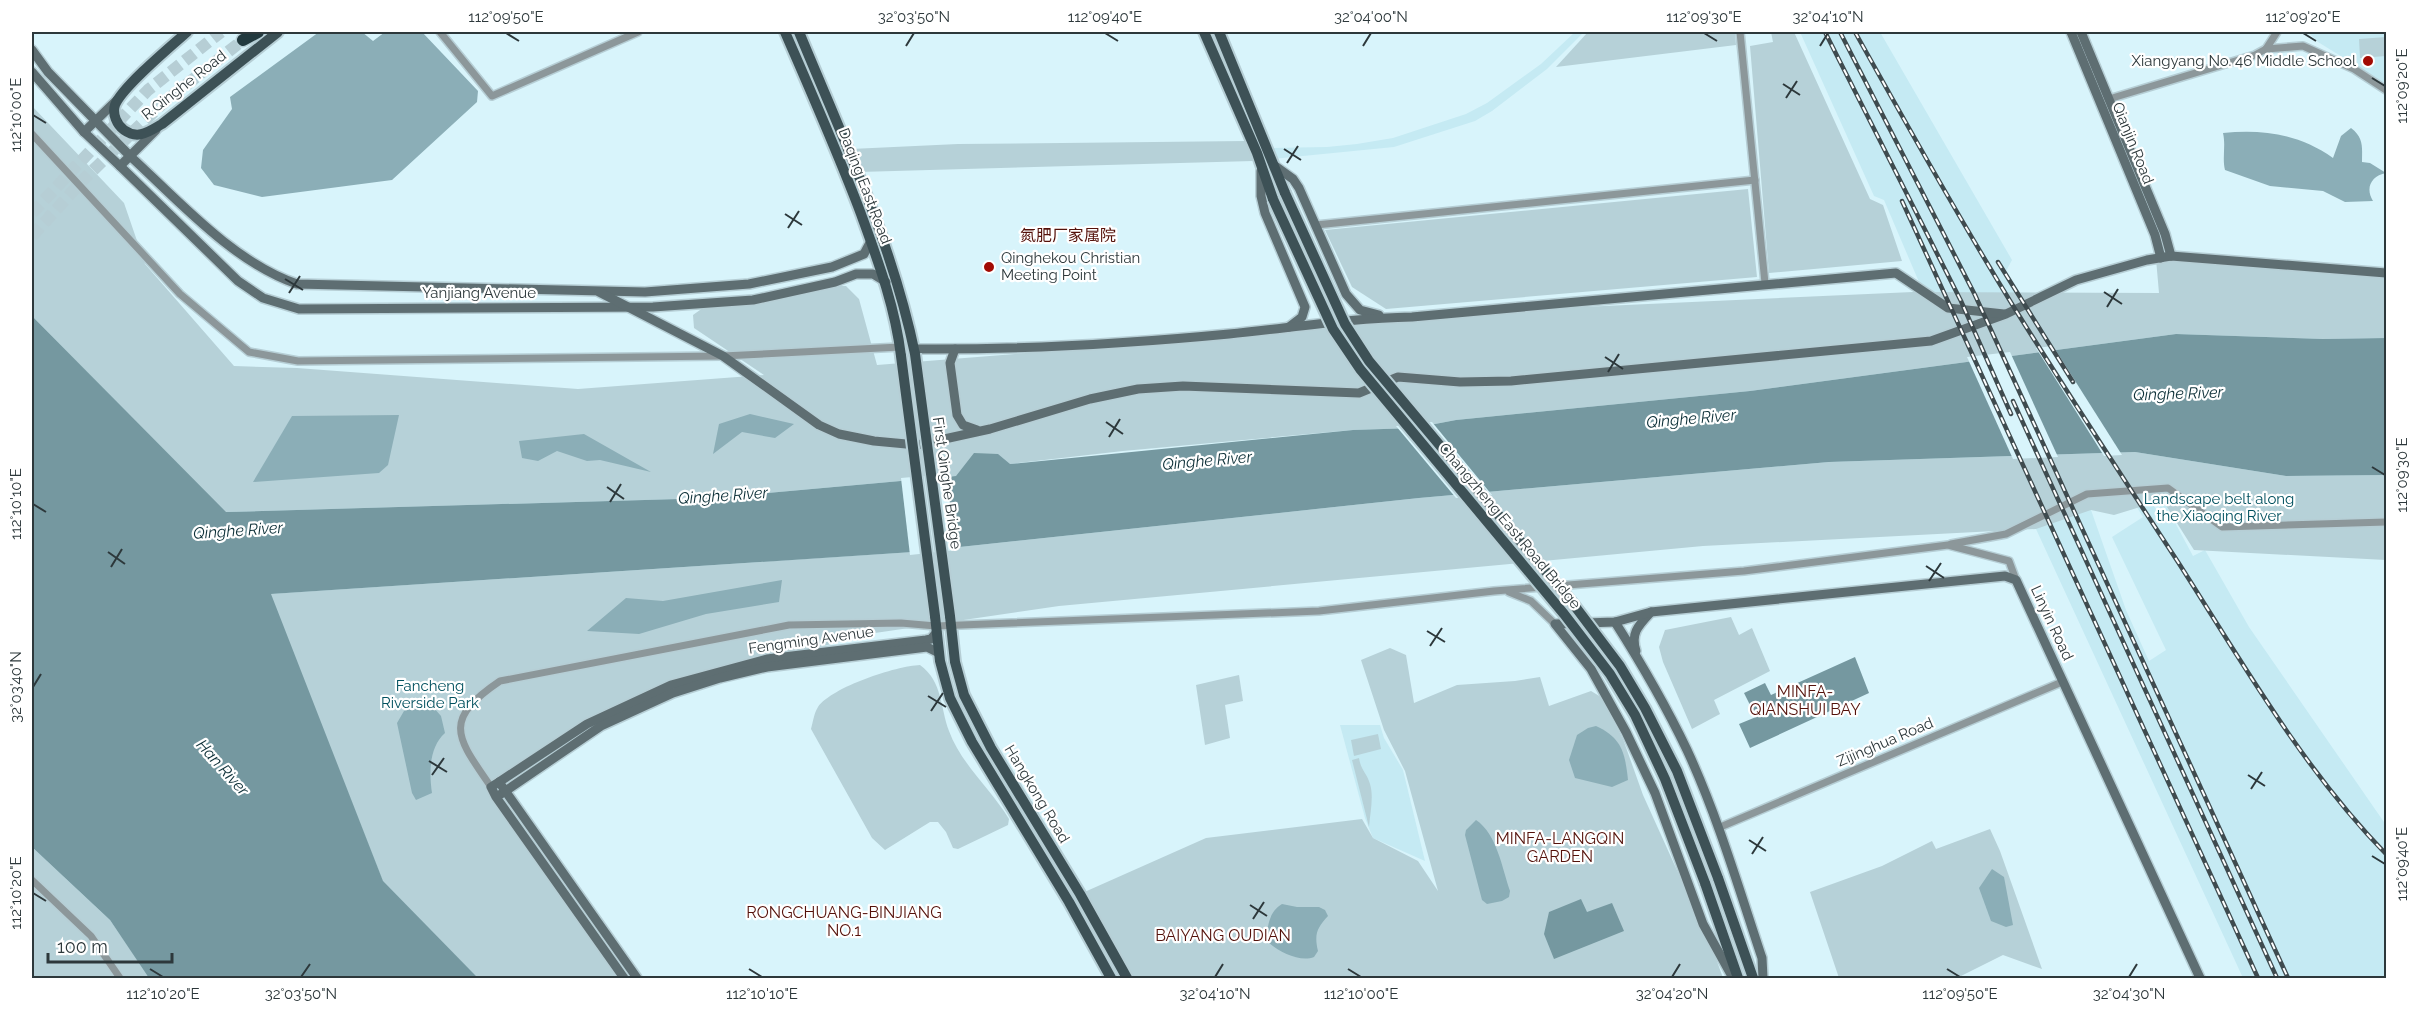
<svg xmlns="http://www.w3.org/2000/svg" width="2418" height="1010" viewBox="0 0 2418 1010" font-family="Raleway,'Noto Sans SC',sans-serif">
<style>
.built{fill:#c5eaf3;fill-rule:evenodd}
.green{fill:#b6d1d8}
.forest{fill:#8baeb7}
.water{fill:#7598a0}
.pier{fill:#d8f4fb}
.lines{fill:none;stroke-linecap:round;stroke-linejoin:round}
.highway-tunnel{stroke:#b6ced5;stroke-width:12;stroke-dasharray:12 6;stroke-linecap:butt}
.street-casing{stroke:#b6ced5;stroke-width:10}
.secondary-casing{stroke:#b6ced5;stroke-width:12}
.primary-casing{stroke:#b6ced5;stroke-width:14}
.highway-casing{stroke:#b6ced5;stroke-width:15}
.street{stroke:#8c979a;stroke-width:7}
.secondary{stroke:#5e6e72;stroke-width:9}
.primary{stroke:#3d5156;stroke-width:10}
.highway{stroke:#22393e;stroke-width:12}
.rail-casing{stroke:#3f4b4f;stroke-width:4.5}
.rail{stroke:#fff;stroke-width:2;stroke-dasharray:7;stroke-linecap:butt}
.primary-bridge-casing{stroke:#b6ced5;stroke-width:14;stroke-linecap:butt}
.primary-bridge{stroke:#3d5156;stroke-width:10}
.ticks{fill:none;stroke:#2d383b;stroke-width:2}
.poi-dot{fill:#a20b04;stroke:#fff;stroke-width:2}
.labels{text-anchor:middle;stroke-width:4.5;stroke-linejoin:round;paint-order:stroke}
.poi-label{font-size:15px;fill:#2d383b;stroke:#fff;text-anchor:end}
.street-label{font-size:15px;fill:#2d383b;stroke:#fff}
.park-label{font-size:15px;fill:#00505e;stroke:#fff}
.neighbourhood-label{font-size:16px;fill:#54110a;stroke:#fff}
.water-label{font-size:16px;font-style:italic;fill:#0c2f37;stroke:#fff}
.neatline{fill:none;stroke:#2d383b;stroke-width:2}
.ticks-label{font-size:15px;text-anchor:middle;fill:#2d383b}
</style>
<rect width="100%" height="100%" fill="#d8f4fb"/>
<g class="built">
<path d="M 1575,32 L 1584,32 L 1547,69 L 1492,111 L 1475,121 L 1394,147 L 1253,161 L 1246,141 L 1272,148 L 1327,147 L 1357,144 L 1393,138 L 1466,114 L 1487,103 L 1541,64 Z"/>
<path d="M 1800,32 L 1880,32 L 2012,260 L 2006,271 L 2156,509 L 2165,504 L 2193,556 L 2205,550 L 2249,627 L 2386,825 L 2386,978 L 2243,978 L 2036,529 L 2041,521 L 1941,301 L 1919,282 L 1884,200 L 1874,196 ZM 2004,298 L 2143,517 L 2112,537 L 2166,650 L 2149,661 L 2126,610 L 2091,510 L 2079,504 L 1988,305 Z"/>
<path d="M 2308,32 L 2386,32 L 2386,84 L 2318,42 Z"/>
<path d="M 1340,725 L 1380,725 L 1384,738 L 1403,770 L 1425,861 L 1373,838 L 1365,818 Z"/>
</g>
<g class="green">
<path d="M 1588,32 L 1735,32 L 1736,45 L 1556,67 Z"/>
<path d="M 1771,32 L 1794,32 L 1870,199 L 1883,205 L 1902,261 L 1769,273 L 1750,46 L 1773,42 Z"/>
<path d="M 2386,37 L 2386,56 L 2360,58 L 2359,39 Z"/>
<path d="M 32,106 L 124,203 L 145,264 L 234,366 L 297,368 L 578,389 L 764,375 L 694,328 L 693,315 L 707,305 L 829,285 L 846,286 L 859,299 L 877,365 L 1289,332 L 1538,309 L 1913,292 L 2159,293 L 2156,259 L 2386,273 L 2386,338 L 2323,339 L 2176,334 L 1750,391 L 1456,420 L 1414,428 L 1353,430 L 1123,451 L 1010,464 L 956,476 L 713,498 L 225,512 L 32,316 Z"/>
<path d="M 1246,141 L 1253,161 L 859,172 L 851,149 L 958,144 Z"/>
<path d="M 1748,189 L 1757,277 L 1386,309 L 1352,287 L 1325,230 Z"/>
<path d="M 2135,452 L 2286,476 L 2386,475 L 2386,560 L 2194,550 L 2165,504 L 2150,504 L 2114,515 L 2091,510 L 2036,529 L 1703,546 L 1059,606 L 875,633 L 681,682 L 599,717 L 499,782 L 536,828 L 633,978 L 478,978 L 383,882 L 270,594 L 913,552 L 1419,498 L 1829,462 Z"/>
<path d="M 1731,617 L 1739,635 L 1752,628 L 1770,671 L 1714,700 L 1720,714 L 1692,729 L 1663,662 L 1659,647 L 1665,630 Z"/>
<path d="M 1390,648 L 1406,655 L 1414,703 L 1457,685 L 1515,681 L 1540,677 L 1549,706 L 1591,691 L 1601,697 L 1623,739 L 1643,795 L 1713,950 L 1723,978 L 1127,978 L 1080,894 L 1206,838 L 1362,819 L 1373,838 L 1418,861 L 1438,891 L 1405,771 L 1384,730 L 1361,660 Z"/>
<path d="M 920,665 C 943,682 940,707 949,731 C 961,764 991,789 1009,819 L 1008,825 L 958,849 L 953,848 L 946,832 L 938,822 L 930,822 L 885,850 L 872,838 L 811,729 C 813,722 814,713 818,707 C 832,687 896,666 920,665 Z"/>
<path d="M 1239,675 L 1243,701 L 1225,705 L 1230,738 L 1205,745 L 1196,685 Z"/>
<path d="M 1378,734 L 1381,749 L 1354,756 L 1351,740 Z"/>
<path d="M 1359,758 C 1361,771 1367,773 1370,784 C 1374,797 1370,814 1369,827 L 1352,760 Z"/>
<path d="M 1990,829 L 2000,851 L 2042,969 L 2003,955 L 1957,978 L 1839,978 L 1810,892 L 1882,866 L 1932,841 L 1936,849 Z"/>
<path d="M 32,847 L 110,920 L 150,978 L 32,978 Z"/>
</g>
<g class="forest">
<path d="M 319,32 L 362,32 L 373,41 L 385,32 L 422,32 L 478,91 L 477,102 L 392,180 L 262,197 L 214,185 L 201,168 L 203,150 L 232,109 L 230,97 Z"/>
<path d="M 2351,128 C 2364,138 2362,147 2362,162 L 2370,163 L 2386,173 C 2371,176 2365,188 2373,201 L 2345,202 L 2323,191 L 2270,186 L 2225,170 C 2222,158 2226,146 2223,133 C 2263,129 2299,134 2333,158 L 2341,136 Z"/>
<path d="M 750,414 L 794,424 L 775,438 L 742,432 L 713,454 L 719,424 Z"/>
<path d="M 399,415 L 388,465 L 379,473 L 253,482 L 292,416 Z"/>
<path d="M 584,434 L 651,472 L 600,460 L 587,461 L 557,451 L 538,461 L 522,458 L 519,441 Z"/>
<path d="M 782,580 L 779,602 L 706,614 L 639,634 L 587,631 L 626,598 L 663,601 Z"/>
<path d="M 426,699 L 441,716 L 445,733 C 429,747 429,773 432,793 L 416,800 L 412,793 L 397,723 L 404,711 Z"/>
<path d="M 1596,726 C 1622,738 1625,753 1628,780 L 1612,787 L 1575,778 L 1569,760 L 1577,735 L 1588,728 Z"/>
<path d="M 1476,820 C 1497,834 1502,868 1510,891 L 1509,897 L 1502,901 L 1487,904 L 1482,900 L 1465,835 L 1466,830 Z"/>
<path d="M 1992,869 L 2004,877 L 2013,925 L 2006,927 L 1991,921 L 1979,888 Z"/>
<path d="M 1282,904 L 1297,907 L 1319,907 L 1325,910 L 1328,916 C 1317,928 1314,934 1318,951 L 1314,957 C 1300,963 1277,951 1267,941 C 1267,926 1269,912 1282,904 Z"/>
</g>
<g class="water">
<path d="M 32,316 L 226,512 L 713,498 L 956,476 L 974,453 L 998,454 L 1010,464 L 1353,430 L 1414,428 L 1456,420 L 1750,391 L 2176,334 L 2323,339 L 2386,338 L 2386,475 L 2286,476 L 2135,452 L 1829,462 L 1419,498 L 913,552 L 271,594 L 383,881 L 478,978 L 149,978 L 110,920 L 32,847 Z"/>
<path d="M 1855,657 L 1869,693 L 1750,748 L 1739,724 L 1756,717 L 1744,693 L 1765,683 L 1771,695 Z"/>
<path d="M 1581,899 L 1587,912 L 1612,903 L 1624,931 L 1554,959 L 1544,934 L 1549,912 Z"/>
</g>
<g class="pier">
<path d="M 2053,346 L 2122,455 L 2104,456 L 2036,348 Z"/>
<path d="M 2010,352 L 2058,457 L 2013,459 L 1967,357 Z"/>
<path d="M 1432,422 L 1492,495 L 1456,498 L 1396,426 Z"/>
<path d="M 946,474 L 956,550 L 910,555 L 901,478 Z"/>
</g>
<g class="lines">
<g class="highway-tunnel">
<path d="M 32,213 L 148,90 L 221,32"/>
<path d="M 32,236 L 86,177 L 162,104 L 243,40"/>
</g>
<g class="street-casing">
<g id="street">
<path d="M 440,32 L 492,96 L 638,32"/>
<path d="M 1740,32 L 1765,283"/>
<path d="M 2266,49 L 2303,46 L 2354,69 L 2386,90"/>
<path d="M 2109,99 L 2255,55 L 2266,49 L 2277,32"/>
<path d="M 32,134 L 180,294 L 249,352 L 298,361 L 723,356 L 900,347"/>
<path d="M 1316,225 L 1755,180"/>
<path d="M 1951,544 L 2006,534 L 2087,494 L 2168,488 L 2222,527 L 2386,522"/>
<path d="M 1509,592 L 1531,601 L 1555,624"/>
<path d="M 491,787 C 457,737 441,721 500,681 L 789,625 L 901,623 L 936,626 L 1319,611 L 1494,591 L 1744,571 L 1948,545 L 2009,561 L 2016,580"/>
<path d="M 1718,828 L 2062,682"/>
<path d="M 32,880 L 91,936 L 120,978"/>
</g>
</g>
<g class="secondary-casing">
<g id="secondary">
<path d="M 2071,32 L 2155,235 L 2161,258"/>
<path d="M 2081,32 L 2165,234 L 2171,256"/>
<path d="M 32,50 L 48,72 L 130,156 L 120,166 L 84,132 L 32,72"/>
<path d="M 156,130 L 130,156 C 179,201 233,262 297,284 L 645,292 L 749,284 L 832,267 L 864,254 L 871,241"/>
<path d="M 84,132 L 117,100"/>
<path d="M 120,166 L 238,281 L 263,298 L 299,309 L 653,307 L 753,300 L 835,282 L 856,274 L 873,274 L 886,282"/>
<path d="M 1275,166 L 1293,179 L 1299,188 L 1346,294 L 1360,310 L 1379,315"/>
<path d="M 1261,171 L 1261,196 L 1265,213 L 1305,307 L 1302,317 L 1289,327"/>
<path d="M 599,292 L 723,356 L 819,425 L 839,434 L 874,441 L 917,445 L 990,429 L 1090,399 L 1138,389 L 1183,386 L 1359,393 L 1398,377 L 1460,382 L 1511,381 L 1931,341 L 2006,314 L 2076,280 L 2147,260 L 2171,256 L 2386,273"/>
<path d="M 914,349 C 1019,350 1124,344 1229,334 C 1290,328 1351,318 1412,317 L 1896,273 L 1948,308 L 2004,314"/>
<path d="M 955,349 L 950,363 L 957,415 L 963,425 L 977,430"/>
<path d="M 1615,622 C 1641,663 1666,706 1687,750 C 1718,817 1739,889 1762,958 L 1763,978"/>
<path d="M 1636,651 C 1630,633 1639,625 1651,612"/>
<path d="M 499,782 L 587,724 L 671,685 L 767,659 L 926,640 L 931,639 L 937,632"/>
<path d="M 501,794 L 601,726 L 673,693 L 720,678 L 767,667 L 927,647 L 939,653"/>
<path d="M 624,978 L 496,797 L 491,787 L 499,782 L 637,978"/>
<path d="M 1733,978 L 1703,924 L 1655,793 L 1626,732 L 1591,669 L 1555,624 L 1615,622 L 1651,612 L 2005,576 L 2016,580 L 2200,978"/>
</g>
</g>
<g class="primary-casing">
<g id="primary">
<path d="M 187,32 C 171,46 122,87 115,105 C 112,114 117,125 124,130 C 138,140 148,132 162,124 L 278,32"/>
<path d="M 785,32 C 811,92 838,153 861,214 C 878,261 895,306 901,356"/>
<path d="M 799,32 C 842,136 892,242 915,354"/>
<path d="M 1204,32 L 1257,153 L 1273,199"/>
<path d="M 1219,32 L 1285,193"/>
<path d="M 935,616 L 940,661 L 950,698 L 972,742 L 1069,902 L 1111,978"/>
<path d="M 950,616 L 955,662 L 964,695 L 991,748 L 1080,894 L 1127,978"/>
<path d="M 1718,878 L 1753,978"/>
<path d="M 1705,883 L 1738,978"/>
</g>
</g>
<g class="highway-casing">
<path id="highway" d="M 243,40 L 258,32"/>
</g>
<use href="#street" class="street"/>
<use href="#secondary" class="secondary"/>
<use href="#primary" class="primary"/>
<use href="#highway" class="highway"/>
<g class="rail-casing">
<g id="rail">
<path d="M 1825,32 L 1961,301 L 2011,414"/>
<path d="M 1840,32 L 1975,295 L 2288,978"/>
<path d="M 1855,32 C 1907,125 1959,218 2015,309 C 2068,394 2123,478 2178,562 C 2242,662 2303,769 2386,854"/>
<path d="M 1902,201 L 2258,978"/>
<path d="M 1998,262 L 2073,382"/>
<path d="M 2013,401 L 2277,978"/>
</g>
</g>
<use href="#rail" class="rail"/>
<g class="primary-bridge-casing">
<g id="primary-bridge">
<path d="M 1285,193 L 1345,324 L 1369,361 L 1574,605 L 1620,666 L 1645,708 L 1677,771 L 1718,878"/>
<path d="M 1273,199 L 1333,329 L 1360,369 L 1564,614 L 1610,674 L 1635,715 L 1665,779 L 1705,883"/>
<path d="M 915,354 L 950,616"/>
<path d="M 901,356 L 935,616"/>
</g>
</g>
<use href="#primary-bridge" class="primary-bridge"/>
</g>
<path class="ticks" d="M 506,33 L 519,41M 1105,33 L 1118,41M 1704,33 L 1717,41M 2303,33 L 2316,41M 906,46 L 914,33M 1363,46 L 1371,33M 1820,46 L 1828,33M 2372,78 L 2385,86M 1783,84 L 1800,95M 1786,98 L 1797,81M 33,115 L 46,123M 1284,149 L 1301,160M 1287,163 L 1298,146M 785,214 L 802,225M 788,228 L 799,211M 285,279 L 303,290M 2104,292 L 2122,304M 289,293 L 300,276M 2107,307 L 2118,289M 1605,357 L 1623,369M 1608,372 L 1619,354M 1106,422 L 1123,434M 1109,437 L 1120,419M 2372,467 L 2385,475M 607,487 L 624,499M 610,502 L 621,484M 33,504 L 46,512M 108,552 L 125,564M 1926,566 L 1944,578M 111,567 L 122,549M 1929,581 L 1941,563M 1427,631 L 1445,642M 1430,646 L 1442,628M 33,687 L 41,674M 928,696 L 946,707M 931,711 L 943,693M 429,761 L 447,772M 432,775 L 444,758M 2248,775 L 2265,786M 2251,789 L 2262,772M 1749,840 L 1766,851M 1752,854 L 1763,837M 2372,856 L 2385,864M 33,893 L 46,901M 1250,905 L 1267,916M 1253,919 L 1264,902M 150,969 L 163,977M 749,969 L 762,977M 1348,969 L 1361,977M 1947,969 L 1960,977M 301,977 L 310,964M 1215,977 L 1223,964M 1672,977 L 1680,964M 2129,977 L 2137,964"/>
<g class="poi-dot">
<circle cx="2368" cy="61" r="6"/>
<circle cx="989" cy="267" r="6"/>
</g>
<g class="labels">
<g class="poi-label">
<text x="2356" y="66">Xiangyang No. 46 Middle School</text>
<text x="1001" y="263" text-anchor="start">Qinghekou Christian<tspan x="1001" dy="17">Meeting Point</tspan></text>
</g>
<g class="street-label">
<text transform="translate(184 85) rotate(-38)" y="5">R.Qinghe Road</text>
<text transform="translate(2133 143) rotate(68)" y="5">Qianjin Road</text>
<text transform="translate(865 186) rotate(69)" y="5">Daqing East Road</text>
<text x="479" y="298">Yanjiang Avenue</text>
<text transform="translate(947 483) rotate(82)" y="5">First Qinghe Bridge</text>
<text transform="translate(1510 526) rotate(50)" y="5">Changzheng East Road Bridge</text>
<text transform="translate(2052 623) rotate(65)" y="5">Linyin Road</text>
<text transform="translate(811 640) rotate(-8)" y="5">Fengming Avenue</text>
<text transform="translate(1885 742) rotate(-23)" y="5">Zijinghua Road</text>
<text transform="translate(1037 794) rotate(59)" y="5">Hangkong Road</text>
</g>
<g class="park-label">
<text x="2219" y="504">Landscape belt along<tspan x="2219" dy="17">the Xiaoqing River</tspan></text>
<text x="430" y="691">Fancheng<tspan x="430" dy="17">Riverside Park</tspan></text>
</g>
<g class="neighbourhood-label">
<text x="1068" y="241">氮肥厂家属院</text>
<text x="1805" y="697">MINFA-<tspan x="1805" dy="18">QIANSHUI BAY</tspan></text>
<text x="1560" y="844">MINFA-LANGQIN<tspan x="1560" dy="18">GARDEN</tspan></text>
<text x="844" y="918">RONGCHUANG-BINJIANG<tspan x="844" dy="18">NO.1</tspan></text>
<text x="1223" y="941">BAIYANG OUDIAN</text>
</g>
<g class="water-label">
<text transform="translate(2178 393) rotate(-2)" y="6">Qinghe River</text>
<text transform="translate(1691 418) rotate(-5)" y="6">Qinghe River</text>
<text transform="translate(1207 460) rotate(-5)" y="6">Qinghe River</text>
<text transform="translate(723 495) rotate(-4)" y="6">Qinghe River</text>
<text transform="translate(238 530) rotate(-4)" y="6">Qinghe River</text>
<text transform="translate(223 767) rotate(48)" y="6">Han River</text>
</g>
</g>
<rect width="2418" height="1010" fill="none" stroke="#ffffff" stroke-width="66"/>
<path d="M48 953v9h124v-9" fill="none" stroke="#2d383b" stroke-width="3"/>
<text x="57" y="953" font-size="18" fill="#2d383b" stroke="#ffffff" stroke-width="4.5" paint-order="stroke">100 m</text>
<rect x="33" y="33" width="2352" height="944" class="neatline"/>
<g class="ticks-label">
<text x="506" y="22">112°09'50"E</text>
<text x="914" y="22">32°03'50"N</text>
<text x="1105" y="22">112°09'40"E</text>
<text x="1371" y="22">32°04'00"N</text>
<text x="1704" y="22">112°09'30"E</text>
<text x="1828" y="22">32°04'10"N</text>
<text x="2303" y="22">112°09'20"E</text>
<text transform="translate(2402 86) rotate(-90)" y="5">112°09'20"E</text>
<text transform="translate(16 115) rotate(-90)" y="5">112°10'00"E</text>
<text transform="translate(2402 475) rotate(-90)" y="5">112°09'30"E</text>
<text transform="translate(16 504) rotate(-90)" y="5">112°10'10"E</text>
<text transform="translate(16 687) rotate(-90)" y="5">32°03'40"N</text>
<text transform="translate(2402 864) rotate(-90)" y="5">112°09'40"E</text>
<text transform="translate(16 893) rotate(-90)" y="5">112°10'20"E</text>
<text x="163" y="999">112°10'20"E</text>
<text x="301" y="999">32°03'50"N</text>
<text x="762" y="999">112°10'10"E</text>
<text x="1215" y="999">32°04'10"N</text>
<text x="1361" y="999">112°10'00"E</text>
<text x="1672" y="999">32°04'20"N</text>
<text x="1960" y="999">112°09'50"E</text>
<text x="2129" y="999">32°04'30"N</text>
</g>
</svg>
